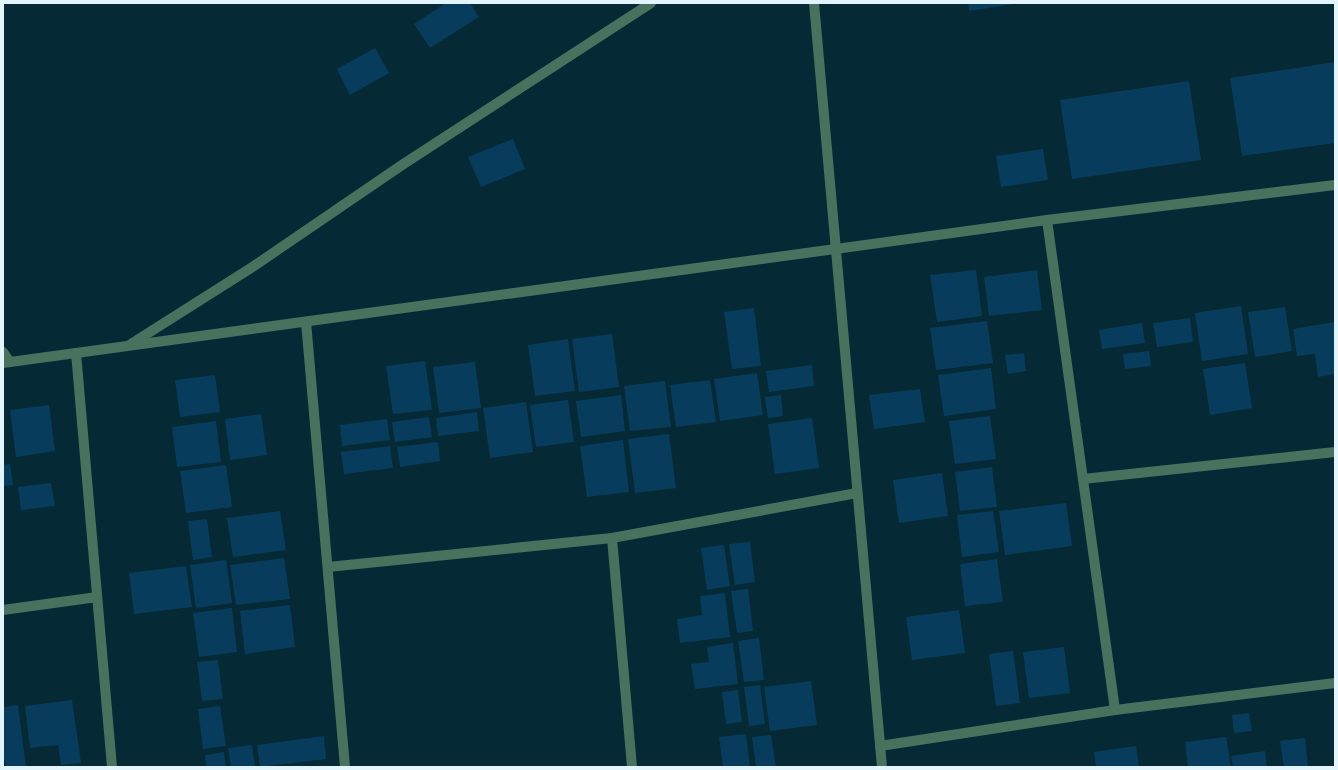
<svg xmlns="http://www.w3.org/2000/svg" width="1338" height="770" viewBox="0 0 1338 770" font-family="'Noto Sans',sans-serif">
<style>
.building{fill:#073c5c}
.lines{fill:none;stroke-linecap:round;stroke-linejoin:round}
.street{stroke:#48725e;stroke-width:10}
</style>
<rect width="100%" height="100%" fill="#062a35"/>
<g class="building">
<path d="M 446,3 L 470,3 L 479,17 L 430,48 L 414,24 Z"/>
<path d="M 968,3 L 1014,3 L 1014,4 L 969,11 Z"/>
<path d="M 375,48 L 389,73 L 350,95 L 337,69 Z"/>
<path d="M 1335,62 L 1335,143 L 1242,156 L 1230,78 Z"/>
<path d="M 1189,81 L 1201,160 L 1072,179 L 1060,100 Z"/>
<path d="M 513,139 L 525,169 L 481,187 L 468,157 Z"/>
<path d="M 1043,149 L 1048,180 L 1001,187 L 996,156 Z"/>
<path d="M 976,270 L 982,316 L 937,322 L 930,275 Z"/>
<path d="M 1037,270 L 1042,310 L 989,316 L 984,277 Z"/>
<path d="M 1241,306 L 1248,354 L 1202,361 L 1195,313 Z"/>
<path d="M 1285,307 L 1292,351 L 1255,357 L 1248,312 Z"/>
<path d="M 754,308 L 761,366 L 732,369 L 724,312 Z"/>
<path d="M 1190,318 L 1193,342 L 1157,347 L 1153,323 Z"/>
<path d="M 987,321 L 993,363 L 936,370 L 930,328 Z"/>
<path d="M 1335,322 L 1335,374 L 1318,377 L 1315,354 L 1297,356 L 1293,329 Z"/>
<path d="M 1142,323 L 1145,343 L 1102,349 L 1099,330 Z"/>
<path d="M 612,334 L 619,387 L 579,392 L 572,339 Z"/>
<path d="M 568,339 L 575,391 L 535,396 L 528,345 Z"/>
<path d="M 1149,351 L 1151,366 L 1125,369 L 1123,354 Z"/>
<path d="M 1024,353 L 1026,371 L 1008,374 L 1005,355 Z"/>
<path d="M 425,361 L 432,410 L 393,414 L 386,366 Z"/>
<path d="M 475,362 L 481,408 L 439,413 L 433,367 Z"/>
<path d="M 1245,363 L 1252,408 L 1210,415 L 1203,369 Z"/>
<path d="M 812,365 L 814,386 L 769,392 L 766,371 Z"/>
<path d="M 991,368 L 996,409 L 944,416 L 938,375 Z"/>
<path d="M 757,373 L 763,415 L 720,421 L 714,379 Z"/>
<path d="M 215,375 L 220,412 L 180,417 L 175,380 Z"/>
<path d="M 710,380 L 716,422 L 676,427 L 670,385 Z"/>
<path d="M 665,381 L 671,427 L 630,431 L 624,386 Z"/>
<path d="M 920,389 L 925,422 L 874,429 L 869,395 Z"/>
<path d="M 621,395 L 625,431 L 581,437 L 576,401 Z"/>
<path d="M 781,395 L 783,416 L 768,418 L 765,397 Z"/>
<path d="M 568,400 L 574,442 L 536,447 L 530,405 Z"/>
<path d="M 526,402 L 533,452 L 490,458 L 483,408 Z"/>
<path d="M 49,405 L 55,451 L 16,457 L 10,410 Z"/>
<path d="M 477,412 L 479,431 L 438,436 L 436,418 Z"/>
<path d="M 261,414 L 267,455 L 230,460 L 225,419 Z"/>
<path d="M 990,416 L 996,459 L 955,464 L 949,421 Z"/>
<path d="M 429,417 L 432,437 L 395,442 L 392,422 Z"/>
<path d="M 812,418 L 819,468 L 775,474 L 768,424 Z"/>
<path d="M 387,419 L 390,440 L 342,446 L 340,425 Z"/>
<path d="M 216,421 L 221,462 L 177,467 L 172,427 Z"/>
<path d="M 669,434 L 676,488 L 635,493 L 628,439 Z"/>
<path d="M 623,440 L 629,492 L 587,497 L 580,446 Z"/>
<path d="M 438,442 L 440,461 L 400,467 L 397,447 Z"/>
<path d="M 390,446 L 393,468 L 344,474 L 341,452 Z"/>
<path d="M 10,464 L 13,485 L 3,486 L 3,465 Z"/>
<path d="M 226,465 L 232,507 L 186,513 L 180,471 Z"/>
<path d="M 992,467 L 997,507 L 960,511 L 955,472 Z"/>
<path d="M 942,473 L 948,516 L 899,523 L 893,480 Z"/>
<path d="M 51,483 L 55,506 L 21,510 L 18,487 Z"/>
<path d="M 1066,503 L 1072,546 L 1005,555 L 999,511 Z"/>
<path d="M 280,511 L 286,550 L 233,557 L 227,518 Z"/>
<path d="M 993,511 L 999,552 L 962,557 L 957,515 Z"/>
<path d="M 207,519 L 212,557 L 193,560 L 188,521 Z"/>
<path d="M 750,542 L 755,582 L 735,585 L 729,544 Z"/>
<path d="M 724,545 L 730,586 L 707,590 L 701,548 Z"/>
<path d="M 284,558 L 290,599 L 236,605 L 230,565 Z"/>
<path d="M 997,559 L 1003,602 L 965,606 L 960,564 Z"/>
<path d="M 226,560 L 232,603 L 196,608 L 190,565 Z"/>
<path d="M 186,566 L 192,607 L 134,614 L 129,573 Z"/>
<path d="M 748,589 L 753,631 L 737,633 L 731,591 Z"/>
<path d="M 725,593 L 730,637 L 680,643 L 677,619 L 702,615 L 700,596 Z"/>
<path d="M 290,605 L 295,647 L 245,654 L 240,611 Z"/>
<path d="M 232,608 L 237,652 L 199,657 L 193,613 Z"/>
<path d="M 959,610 L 965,653 L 912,660 L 906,617 Z"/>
<path d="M 759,638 L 764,680 L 744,682 L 738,641 Z"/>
<path d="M 733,643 L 738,684 L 695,689 L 691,664 L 709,662 L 707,647 Z"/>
<path d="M 1064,647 L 1070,693 L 1029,698 L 1023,652 Z"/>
<path d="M 1013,651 L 1020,703 L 996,706 L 989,654 Z"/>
<path d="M 218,660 L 223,699 L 202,701 L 197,662 Z"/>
<path d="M 811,681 L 817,725 L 770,731 L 764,687 Z"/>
<path d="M 760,685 L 765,724 L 749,726 L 744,687 Z"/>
<path d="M 738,690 L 742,722 L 726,724 L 722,692 Z"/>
<path d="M 72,700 L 81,763 L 61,765 L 58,745 L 30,748 L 25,706 Z"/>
<path d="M 18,705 L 26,767 L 6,767 L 5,761 L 3,761 L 3,707 Z"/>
<path d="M 220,706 L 226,746 L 203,749 L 198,709 Z"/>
<path d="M 1249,713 L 1252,731 L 1234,733 L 1232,715 Z"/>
<path d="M 746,734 L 750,767 L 723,767 L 719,737 Z"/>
<path d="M 771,735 L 776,767 L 756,767 L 752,737 Z"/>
<path d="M 324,736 L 326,759 L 260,767 L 257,745 Z"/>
<path d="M 1226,737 L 1231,767 L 1188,767 L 1185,742 Z"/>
<path d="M 1305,738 L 1308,767 L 1284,767 L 1280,741 Z"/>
<path d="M 252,745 L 255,767 L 231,767 L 228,748 Z"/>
<path d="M 1136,746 L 1139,767 L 1096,767 L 1094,752 Z"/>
<path d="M 1265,751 L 1267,767 L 1233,767 L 1231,756 Z"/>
<path d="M 224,752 L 226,767 L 206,767 L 205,755 Z"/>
</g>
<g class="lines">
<g class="street">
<path d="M 814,3 L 882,767"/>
<path d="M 1047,220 L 1115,710"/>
<path d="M 306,322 L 345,767"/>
<path d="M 131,344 L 254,266 L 402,165 L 651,3"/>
<path d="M 3,352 L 10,362"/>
<path d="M 76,353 L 112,767"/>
<path d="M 3,363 L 1047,220 L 1335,185"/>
<path d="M 1083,479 L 1335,452"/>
<path d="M 612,538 L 632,767"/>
<path d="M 328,567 L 612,538 L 857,493"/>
<path d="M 3,610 L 97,597"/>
<path d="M 880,746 L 1115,710 L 1335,683"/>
</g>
</g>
<rect width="1338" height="770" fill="none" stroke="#e2f5fc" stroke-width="8"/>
</svg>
